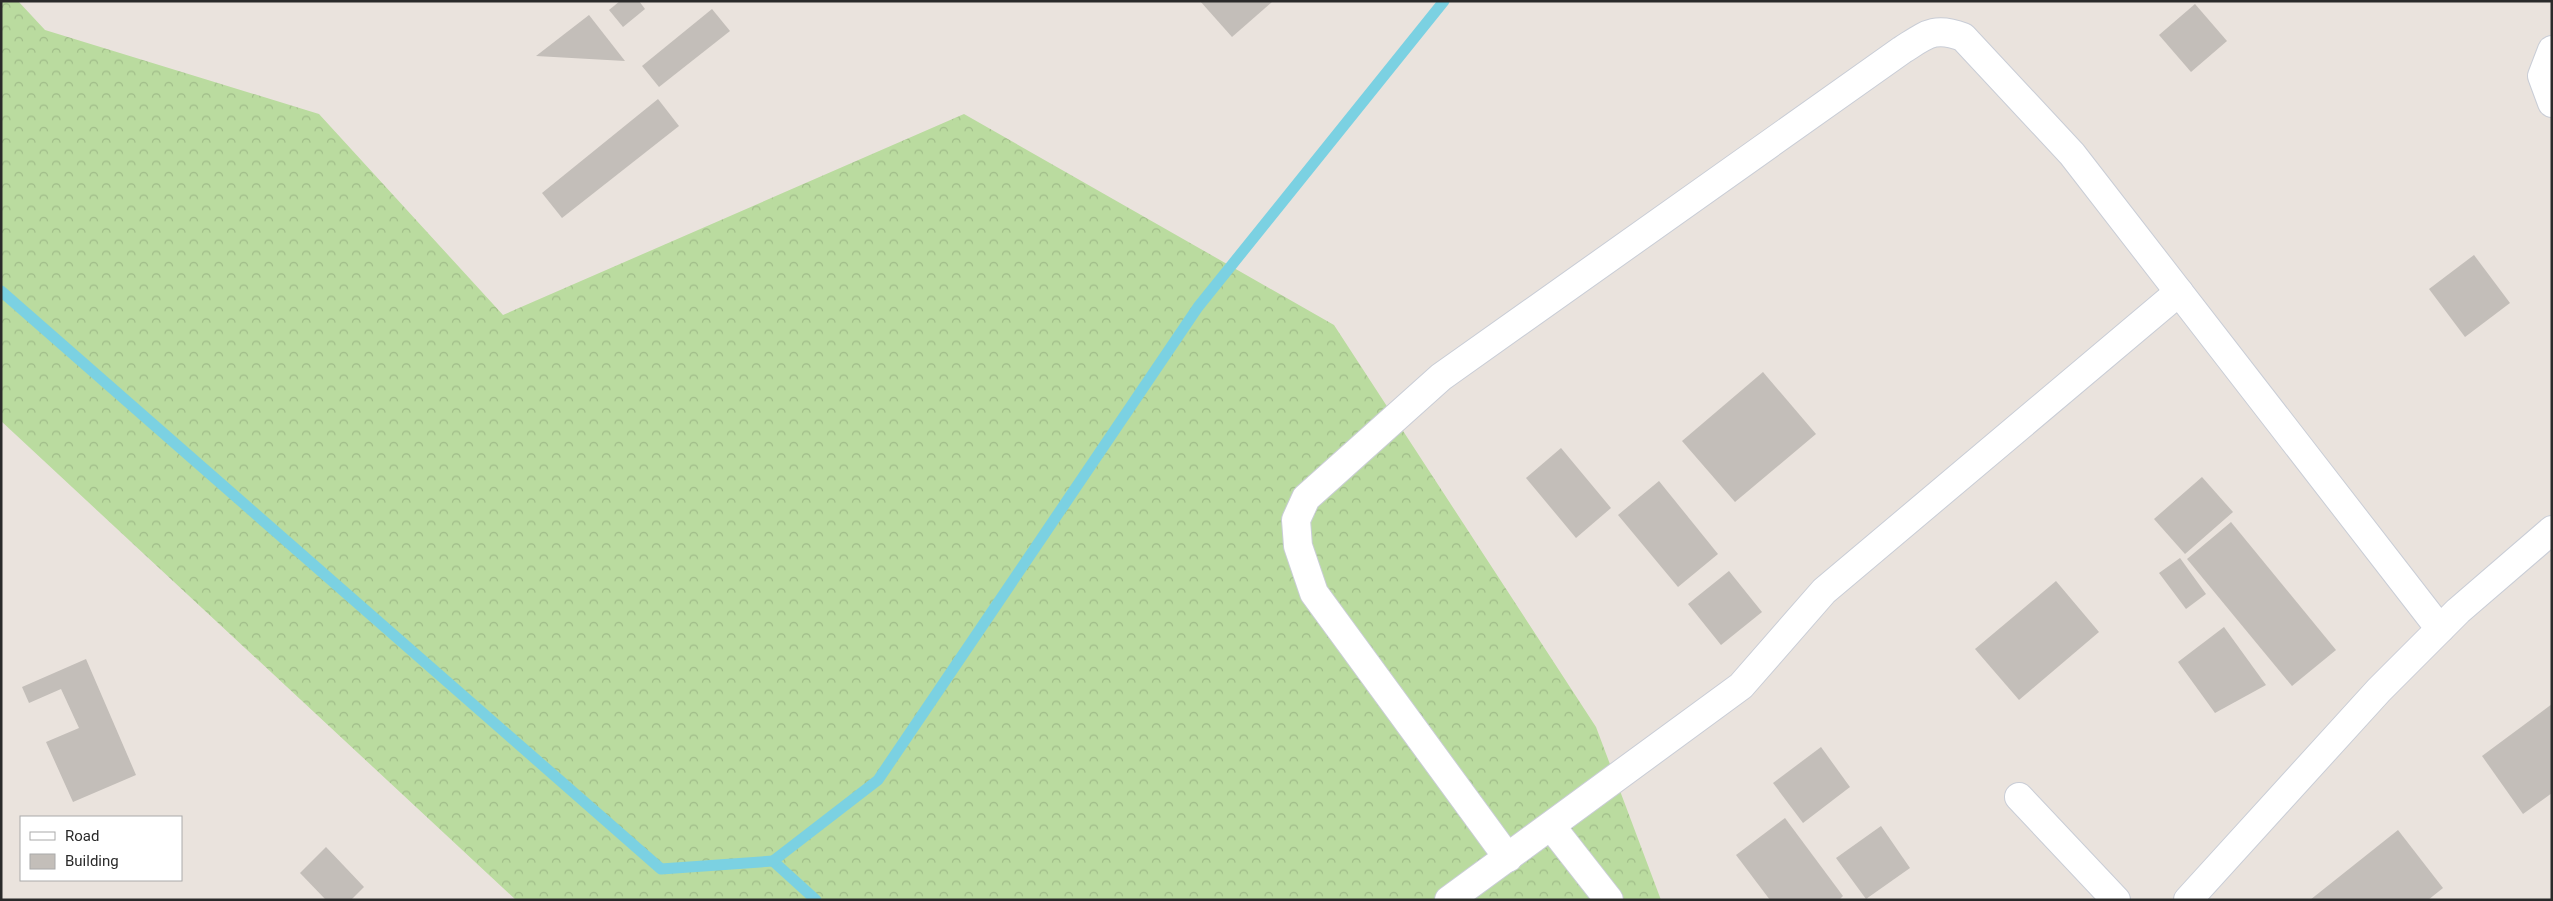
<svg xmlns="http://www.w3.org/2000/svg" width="2553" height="901" viewBox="0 0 2553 901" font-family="Roboto,sans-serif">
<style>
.forest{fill:url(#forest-crowns)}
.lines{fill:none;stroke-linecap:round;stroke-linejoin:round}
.stream{stroke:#7bd1e2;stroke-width:11}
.building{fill:#c3beb9}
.minor-casing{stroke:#c9cdd6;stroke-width:30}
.minor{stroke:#fff;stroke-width:28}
</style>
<defs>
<pattern id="forest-crowns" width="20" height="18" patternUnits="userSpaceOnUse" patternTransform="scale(1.25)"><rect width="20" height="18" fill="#badb9f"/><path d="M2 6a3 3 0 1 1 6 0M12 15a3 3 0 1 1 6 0" fill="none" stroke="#a0bc89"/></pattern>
</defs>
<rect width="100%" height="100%" fill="#eae3dd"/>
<path class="forest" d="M 1,1 L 18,1 L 45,30 L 319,114 L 503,315 L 964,114 L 1334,325 L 1596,727 L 1661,900 L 516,900 L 1,421 Z"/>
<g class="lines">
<g class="stream">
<path d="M 1,291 L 661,869 L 773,861 L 816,900"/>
<path d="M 773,861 L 878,780 L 1198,307 L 1444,1"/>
</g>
</g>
<g class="building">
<path d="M 620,1 L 639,1 L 645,9 L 623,27 L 609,10 Z"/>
<path d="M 1200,1 L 1273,1 L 1232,37 Z"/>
<path d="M 2195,4 L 2227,41 L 2191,72 L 2159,35 Z"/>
<path d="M 712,9 L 730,31 L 659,87 L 642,66 Z"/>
<path d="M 589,15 L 625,61 L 536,56 Z"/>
<path d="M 658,99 L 679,126 L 562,218 L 542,193 Z"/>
<path d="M 2474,255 L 2510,303 L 2465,337 L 2429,289 Z"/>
<path d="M 1763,372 L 1816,434 L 1735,502 L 1682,441 Z"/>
<path d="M 1561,448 L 1611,508 L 1576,538 L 1526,478 Z"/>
<path d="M 2202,477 L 2233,512 L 2185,554 L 2154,519 Z"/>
<path d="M 1659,481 L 1718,554 L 1678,587 L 1618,515 Z"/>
<path d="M 2231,522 L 2336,650 L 2292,686 L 2187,559 Z"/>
<path d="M 2180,558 L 2206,594 L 2186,609 L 2159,573 Z"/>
<path d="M 1729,571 L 1762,612 L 1721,645 L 1688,604 Z"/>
<path d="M 2056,581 L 2099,632 L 2019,700 L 1975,649 Z"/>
<path d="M 2224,627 L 2266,685 L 2215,713 L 2178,662 Z"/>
<path d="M 86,659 L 136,775 L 73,802 L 46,742 L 79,728 L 61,689 L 29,703 L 22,687 Z"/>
<path d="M 2552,704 L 2552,793 L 2523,814 L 2482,756 Z"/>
<path d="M 1821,747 L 1850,787 L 1803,823 L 1773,783 Z"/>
<path d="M 1785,818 L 1843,896 L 1839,900 L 1770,900 L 1736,855 Z"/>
<path d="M 1881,826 L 1910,868 L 1866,899 L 1836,858 Z"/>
<path d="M 2398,830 L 2443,888 L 2428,900 L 2310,900 Z"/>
<path d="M 326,847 L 364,887 L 351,900 L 326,900 L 300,873 Z"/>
</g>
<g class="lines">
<g class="minor-casing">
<g id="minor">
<path d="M 2552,50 L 2542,76 L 2552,103"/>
<path d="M 2019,797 L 2116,900"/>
<path d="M 1551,826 L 1609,900"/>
<path d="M 1508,858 L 1314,593 L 1298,546 L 1296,520 L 1306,498 L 1441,377 L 1902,50 C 1926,35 1934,26 1963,37 L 2072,154 L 2440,629"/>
<path d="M 1449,900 L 1741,686 L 1824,591 L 2179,292"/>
<path d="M 2188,900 L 2379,690 L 2458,611 L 2552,530"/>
</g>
</g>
<use href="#minor" class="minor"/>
</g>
<rect width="2553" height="901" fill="none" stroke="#2a2a2a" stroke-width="5"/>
<rect x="20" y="816" width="162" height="65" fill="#ffffff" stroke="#aaaaaa"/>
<rect x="30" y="832" width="25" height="8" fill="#ffffff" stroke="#aaaaaa"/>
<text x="65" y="841" font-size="15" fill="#2a2a2a">Road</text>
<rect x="30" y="854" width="25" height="15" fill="#c3beb9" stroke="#aaaaaa"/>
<text x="65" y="866" font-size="15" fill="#2a2a2a">Building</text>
</svg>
